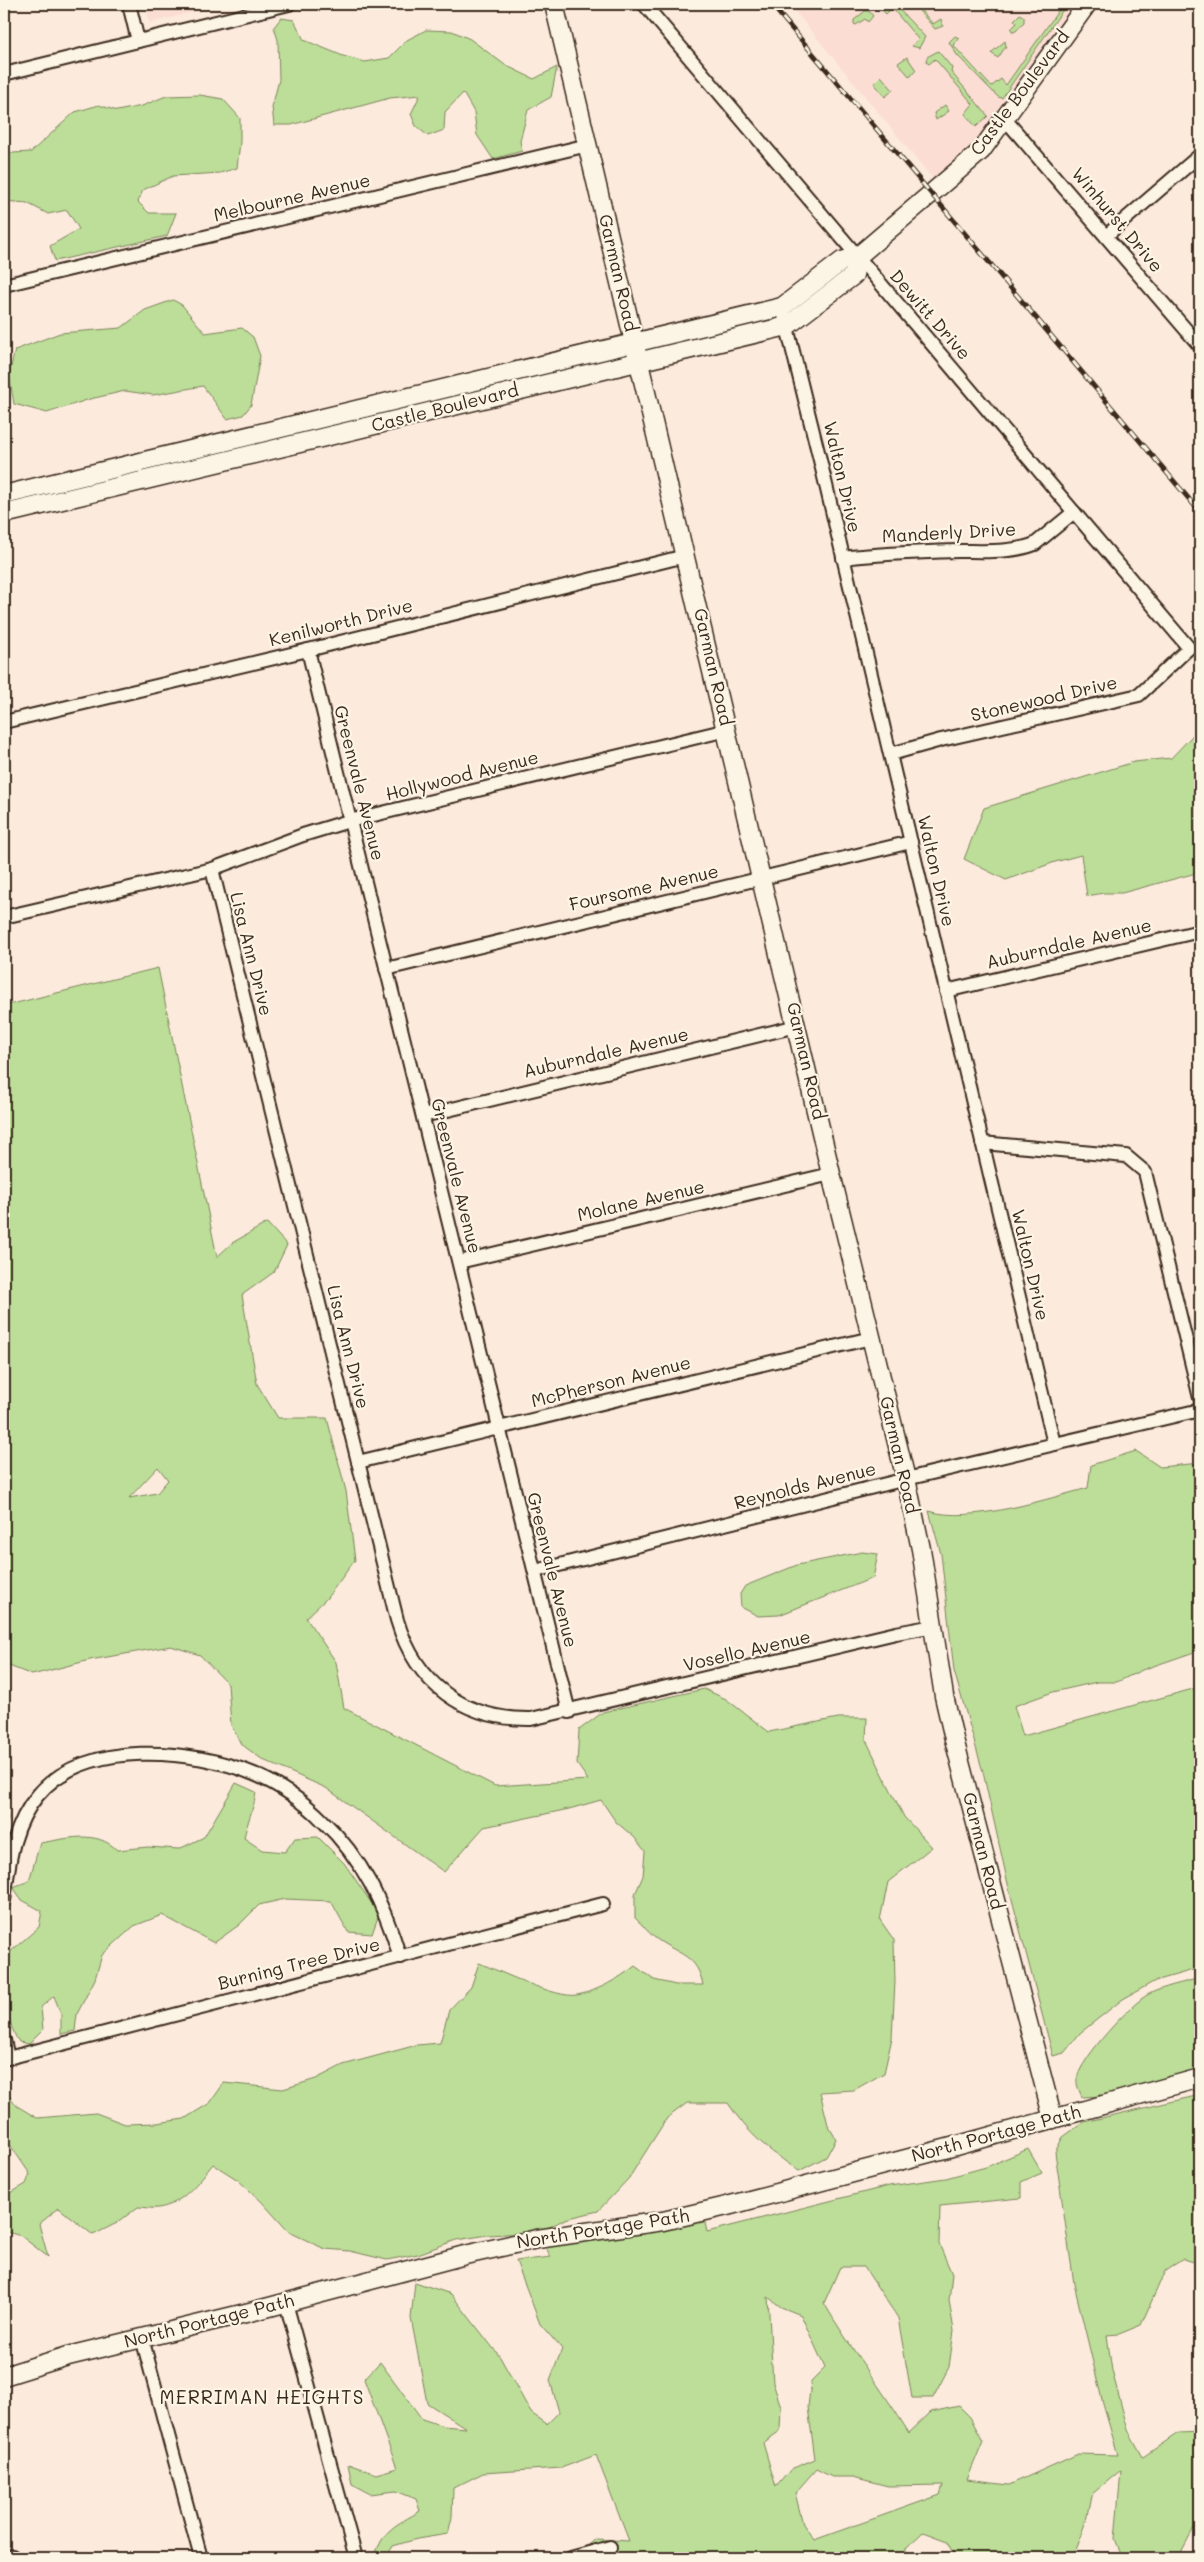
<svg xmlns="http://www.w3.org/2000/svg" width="1204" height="2562" viewBox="0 0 1204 2562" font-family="Mali,sans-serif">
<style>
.built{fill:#fbddd3}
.green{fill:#bcde98;stroke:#7c845b;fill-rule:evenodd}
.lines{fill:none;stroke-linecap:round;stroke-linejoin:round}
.street-casing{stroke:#3b2a1e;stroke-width:16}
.secondary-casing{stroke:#3b2a1e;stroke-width:21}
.street{stroke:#fcf5e5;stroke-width:12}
.secondary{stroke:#fcf5e5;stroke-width:18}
.rail-casing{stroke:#3b2a1e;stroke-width:5}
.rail{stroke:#fcf5e5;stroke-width:3;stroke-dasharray:9;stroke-linecap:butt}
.labels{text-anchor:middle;stroke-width:4.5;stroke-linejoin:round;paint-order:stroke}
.street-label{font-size:18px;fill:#3b2a1e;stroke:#fcf5e5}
.neighbourhood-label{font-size:19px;letter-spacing:1px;fill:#3b2a1e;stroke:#fcf5e5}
</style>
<rect width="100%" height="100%" fill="#fceadd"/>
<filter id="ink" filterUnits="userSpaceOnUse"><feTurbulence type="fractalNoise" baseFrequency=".02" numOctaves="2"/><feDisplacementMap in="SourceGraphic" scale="10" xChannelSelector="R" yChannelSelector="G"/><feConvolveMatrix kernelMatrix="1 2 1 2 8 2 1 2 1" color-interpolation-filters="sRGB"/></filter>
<g filter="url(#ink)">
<g class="built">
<path d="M 145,4 L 226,4 L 150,23 Z"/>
<path d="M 789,4 L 1078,4 L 990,129 L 933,179 Z"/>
</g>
<g class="green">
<path d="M 888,4 L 894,4 L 925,37 L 919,48 L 912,46 L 918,39 L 892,8 L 886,14 L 883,11 L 883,7 Z"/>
<path d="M 913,4 L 920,4 L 917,6 L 933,24 L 941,19 L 943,26 L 935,29 Z"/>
<path d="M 1063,4 L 1067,4 L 1002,98 L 998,97 L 957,55 L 949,42 L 955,36 L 959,38 L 953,45 L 989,84 L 992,86 L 1001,79 L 1006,85 Z"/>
<path d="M 865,11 L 869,11 L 873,16 L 868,22 L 865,19 L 856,25 L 854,24 L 854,20 Z"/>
<path d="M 1020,14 L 1024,17 L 1024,22 L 1016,31 L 1013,32 L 1011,29 L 1017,23 L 1014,20 Z"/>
<path d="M 281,18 L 294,20 L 304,40 L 343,56 L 365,62 L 389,58 L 407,40 L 426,30 L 452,31 L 470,39 L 505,65 L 534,79 L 557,67 L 551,97 L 528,110 L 520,141 L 522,151 L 493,159 L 477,135 L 474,112 L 463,93 L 445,112 L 444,130 L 428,136 L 416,126 L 411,114 L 420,95 L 390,98 L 291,125 L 274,125 L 272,107 L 279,80 L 278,40 L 274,27 Z"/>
<path d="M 1005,41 L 1006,46 L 998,58 L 991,53 Z"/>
<path d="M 938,51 L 952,68 L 951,72 L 988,116 L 976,127 L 965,114 L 973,104 L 935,59 L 929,64 L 926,62 L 927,57 Z"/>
<path d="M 907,57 L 916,70 L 910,77 L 898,63 Z"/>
<path d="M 881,76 L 893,90 L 885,97 L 874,83 Z"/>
<path d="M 200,95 L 223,99 L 240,118 L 240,142 L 237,168 L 220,173 L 173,176 L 143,190 L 138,202 L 149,213 L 176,213 L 167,236 L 55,261 L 50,246 L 79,229 L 67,210 L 48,214 L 27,203 L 4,201 L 4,151 L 13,153 L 31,152 L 75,112 L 99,105 L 117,111 L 142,106 L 166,96 Z"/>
<path d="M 945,105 L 949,111 L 936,120 L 934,113 Z"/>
<path d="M 173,300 L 182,305 L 205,333 L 242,328 L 253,337 L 260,356 L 251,405 L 243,415 L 227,419 L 203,386 L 153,395 L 125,391 L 90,399 L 47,413 L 14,404 L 9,375 L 15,350 L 60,333 L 121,328 L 145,310 Z"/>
<path d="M 770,317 L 771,321 L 663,349 L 661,347 L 662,342 Z"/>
<path d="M 612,356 L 613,359 L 470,395 L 470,389 Z"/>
<path d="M 444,395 L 444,402 L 257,446 L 255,443 Z"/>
<path d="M 1200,722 L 1200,872 L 1122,893 L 1104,893 L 1087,896 L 1081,855 L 1055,862 L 1006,880 L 964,859 L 984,808 L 1134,762 L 1171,758 L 1192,736 Z"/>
<path d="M 158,968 L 217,1257 L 232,1243 L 267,1223 L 287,1245 L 274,1272 L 242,1295 L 257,1384 L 278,1418 L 327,1418 L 346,1491 L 355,1560 L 327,1598 L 306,1618 L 336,1662 L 344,1708 L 495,1786 L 588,1780 L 577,1764 L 579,1730 L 603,1712 L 704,1689 L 726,1699 L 769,1732 L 838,1718 L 867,1718 L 866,1740 L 904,1817 L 932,1847 L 888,1882 L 880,1920 L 894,1940 L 895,1982 L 892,2038 L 884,2073 L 854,2090 L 820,2092 L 828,2125 L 836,2139 L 826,2157 L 799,2171 C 767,2149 750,2136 728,2103 L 687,2103 L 667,2118 L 629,2178 L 598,2211 L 565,2219 L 540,2232 L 488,2235 L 456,2240 L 418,2254 L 387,2260 L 350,2251 L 325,2249 L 289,2232 L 261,2201 L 238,2180 L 213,2164 C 199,2181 182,2205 158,2208 C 152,2209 144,2207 138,2207 L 117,2223 L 93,2235 L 59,2208 L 39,2224 L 48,2257 L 21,2236 L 4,2231 L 4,2197 L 26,2184 L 30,2174 L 4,2136 L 4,2089 L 17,2106 L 37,2118 L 96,2113 L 125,2124 L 157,2123 L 184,2119 L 210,2103 L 224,2083 L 283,2089 L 316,2079 L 343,2065 L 417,2045 L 440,2043 L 449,2010 L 471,1987 L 479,1963 C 500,1971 557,1999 577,1995 C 598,1991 618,1979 635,1966 L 654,1980 L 676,1985 L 703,1985 C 697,1955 680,1955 658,1940 C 650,1935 643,1925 635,1918 L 635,1894 L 643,1876 L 645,1851 L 634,1837 L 616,1822 L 601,1800 L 569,1809 L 484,1827 L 444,1872 L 326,1788 L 263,1760 L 241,1744 L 231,1725 L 228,1684 L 200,1655 L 171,1646 L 90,1660 L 32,1675 L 4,1664 L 4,1006 ZM 158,1467 L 168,1480 L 157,1493 L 129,1498 Z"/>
<path d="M 1136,1451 L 1160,1467 L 1200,1463 L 1200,1650 L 1142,1670 L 1117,1682 L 1097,1682 L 1053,1692 L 1014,1706 L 1023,1736 L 1200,1687 L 1200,1968 L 1155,1981 L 1123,1999 L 1080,2033 L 1064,2053 L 1053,2056 L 1008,1884 L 983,1772 L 954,1671 L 941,1554 L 929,1511 C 970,1524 1046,1499 1088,1488 L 1091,1465 Z"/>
<path d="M 862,1552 L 878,1554 L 873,1578 L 779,1615 L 758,1616 L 741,1607 L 740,1594 L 745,1586 L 797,1565 Z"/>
<path d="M 236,1783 L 256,1792 C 254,1809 247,1822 244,1838 L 262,1850 L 285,1852 L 295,1838 L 318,1837 L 344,1863 L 379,1914 L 372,1934 L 348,1932 L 331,1901 L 285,1899 L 259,1905 L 239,1925 L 214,1943 L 162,1915 L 134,1926 L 102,1955 L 95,1979 L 77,2014 L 75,2031 L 61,2034 L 61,2014 L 54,1996 L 41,2007 L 43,2030 L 29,2044 L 19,2042 C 2,2017 8,1981 10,1952 L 39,1927 L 42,1911 L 22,1900 L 13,1887 L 29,1881 L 40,1843 C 66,1839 96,1829 117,1850 L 148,1847 L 179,1849 L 204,1837 Z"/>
<path d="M 4,1789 L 6,1790 L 8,1820 L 4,1830 Z"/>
<path d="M 1200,1978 L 1200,2070 L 1101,2096 L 1082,2097 C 1080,2092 1076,2085 1077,2079 C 1080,2059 1131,2003 1149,1994 C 1165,1986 1183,1983 1200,1978 Z"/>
<path d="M 1200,2095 L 1200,2260 L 1194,2262 L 1183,2259 L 1165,2271 L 1141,2325 L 1119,2334 L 1107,2335 L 1112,2371 L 1128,2430 L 1143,2457 L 1178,2433 L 1200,2432 L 1200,2523 L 1196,2524 L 1178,2558 L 1123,2558 L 1115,2539 L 1121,2470 L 1091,2495 L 1086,2521 L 1072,2558 L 955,2558 L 947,2541 L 923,2532 L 906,2548 L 906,2558 L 868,2558 L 866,2554 L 847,2558 L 573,2558 L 596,2539 L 629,2541 L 596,2455 L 561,2468 L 483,2473 L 453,2488 L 452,2517 L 448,2534 L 417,2539 L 393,2546 L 386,2558 L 374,2558 C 384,2528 395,2526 420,2511 L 416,2499 L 396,2491 L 370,2494 L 352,2484 L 348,2464 L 376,2474 L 397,2468 L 364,2379 L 380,2362 L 422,2419 L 443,2426 L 466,2428 L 427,2403 L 411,2318 L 415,2282 L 451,2294 L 500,2357 L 531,2413 L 547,2424 L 559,2412 L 550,2380 L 562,2349 L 540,2324 L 516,2261 L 551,2257 L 544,2244 L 704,2218 L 707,2232 L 889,2186 L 946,2178 L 986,2167 L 1028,2149 L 1042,2173 L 1021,2182 L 1021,2198 L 940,2206 L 939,2244 L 952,2274 L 949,2300 L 954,2331 L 949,2367 L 933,2398 L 912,2398 L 898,2318 L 864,2267 L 840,2267 L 824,2303 C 850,2348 882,2389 909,2433 L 931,2412 L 959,2406 L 970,2417 L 983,2441 L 967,2480 L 1009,2485 L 1078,2454 L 1118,2455 L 1103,2404 L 1074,2284 L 1055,2152 L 1063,2137 L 1084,2122 ZM 768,2297 L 781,2307 L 801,2315 L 825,2368 L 811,2382 L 808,2407 L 815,2459 L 791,2469 L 776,2487 L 763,2443 L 780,2431 L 781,2407 L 773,2383 ZM 816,2469 L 832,2477 L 853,2477 L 888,2486 L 943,2485 L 940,2495 L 814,2540 L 803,2524 L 795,2493 Z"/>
</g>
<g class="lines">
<g class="street-casing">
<g id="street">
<path d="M 129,4 L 138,41"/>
<path d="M 644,4 L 1189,648 L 1139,695 L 941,740 L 891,754"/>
<path d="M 4,74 L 289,4"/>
<path d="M 1005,119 L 1200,346"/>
<path d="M 1107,235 L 1200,155"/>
<path d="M 4,285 L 588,145"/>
<path d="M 782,307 L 820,460 L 1054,1444"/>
<path d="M 843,558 C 882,553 920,552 959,551 C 984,551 1012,553 1035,544 L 1074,512"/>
<path d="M 308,650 L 569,1712"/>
<path d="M 4,722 L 308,650 L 685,556"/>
<path d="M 212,869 L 397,1620 C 416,1684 464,1720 531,1719 L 896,1633 L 934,1626"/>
<path d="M 4,917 L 212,869 L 303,835 L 349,821 L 727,730"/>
<path d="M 386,969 L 911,842"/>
<path d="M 946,991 L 1200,931"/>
<path d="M 423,1116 L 797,1026"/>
<path d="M 982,1143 L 1126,1156 L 1145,1172 L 1200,1398"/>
<path d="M 459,1262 L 831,1174"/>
<path d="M 358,1462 L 871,1338"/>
<path d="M 535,1571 L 906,1479 L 1200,1410"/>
<path d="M 4,1901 C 9,1863 12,1826 38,1795 C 85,1738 193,1749 254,1774 C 278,1784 305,1802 323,1821 C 363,1859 384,1905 400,1957"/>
<path d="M 4,2040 L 8,2058"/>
<path d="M 4,2059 L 603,1904"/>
<path d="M 286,2303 L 356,2558"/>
<path d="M 142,2338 L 201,2558"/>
<path d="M 12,2556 L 12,2558"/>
<path d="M 571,2558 L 610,2547"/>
</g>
</g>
<g class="secondary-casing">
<g id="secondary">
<path d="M 554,4 L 831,1174 L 906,1479 L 921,1549 L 944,1696 L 954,1739 L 1053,2119"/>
<path d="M 4,495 L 782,307 L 842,261 L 857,257 L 981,151 L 1087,4"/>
<path d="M 4,514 L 787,326 L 854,275 L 857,257"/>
<path d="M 4,2376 L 68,2356 L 258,2310 L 465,2255 L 537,2239 L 663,2221 L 727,2206 L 948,2148 L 1200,2078"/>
</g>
</g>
<use href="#street" class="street"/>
<use href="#secondary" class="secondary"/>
<g class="rail-casing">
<path id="rail" d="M 771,4 L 1200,512"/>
</g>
<use href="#rail" class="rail"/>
</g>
</g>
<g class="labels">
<g class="street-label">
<text transform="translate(1020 93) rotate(-53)" y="6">Castle Boulevard</text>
<text transform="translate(292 198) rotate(-13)" y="6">Melbourne Avenue</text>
<text transform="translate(1117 220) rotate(50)" y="6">Winhurst Drive</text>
<text transform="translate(618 273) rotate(77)" y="6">Garman Road</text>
<text transform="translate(930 315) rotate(49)" y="6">Dewitt Drive</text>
<text transform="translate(445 408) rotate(-14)" y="6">Castle Boulevard</text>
<text transform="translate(842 477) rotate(77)" y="6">Walton Drive</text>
<text transform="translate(949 533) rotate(-3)" y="6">Manderly Drive</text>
<text transform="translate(341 623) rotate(-14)" y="6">Kenilworth Drive</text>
<text transform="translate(713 667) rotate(77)" y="6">Garman Road</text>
<text transform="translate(1044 699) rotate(-13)" y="6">Stonewood Drive</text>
<text transform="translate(462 776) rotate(-14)" y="6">Hollywood Avenue</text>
<text transform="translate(359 783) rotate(76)" y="6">Greenvale Avenue</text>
<text transform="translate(936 871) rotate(77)" y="6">Walton Drive</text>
<text transform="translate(644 888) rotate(-13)" y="6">Foursome Avenue</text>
<text transform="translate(1069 944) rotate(-13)" y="6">Auburndale Avenue</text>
<text transform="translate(251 954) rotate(76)" y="6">Lisa Ann Drive</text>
<text transform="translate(606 1053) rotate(-13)" y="6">Auburndale Avenue</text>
<text transform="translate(806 1061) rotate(77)" y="6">Garman Road</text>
<text transform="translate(456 1176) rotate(76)" y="6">Greenvale Avenue</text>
<text transform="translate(641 1201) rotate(-13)" y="6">Molane Avenue</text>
<text transform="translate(1030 1265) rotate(77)" y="6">Walton Drive</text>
<text transform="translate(348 1347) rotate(76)" y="6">Lisa Ann Drive</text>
<text transform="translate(611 1382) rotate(-14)" y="6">McPherson Avenue</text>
<text transform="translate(899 1455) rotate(77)" y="6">Garman Road</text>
<text transform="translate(805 1486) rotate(-14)" y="6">Reynolds Avenue</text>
<text transform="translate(552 1570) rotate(76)" y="6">Greenvale Avenue</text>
<text transform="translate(747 1651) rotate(-13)" y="6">Vosello Avenue</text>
<text transform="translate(983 1851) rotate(76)" y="6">Garman Road</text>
<text transform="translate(299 1964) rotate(-14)" y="6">Burning Tree Drive</text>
<text transform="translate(996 2134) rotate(-15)" y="6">North Portage Path</text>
<text transform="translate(603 2229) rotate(-9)" y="6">North Portage Path</text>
<text transform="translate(209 2321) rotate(-14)" y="6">North Portage Path</text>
</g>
<g class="neighbourhood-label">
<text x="262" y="2404">MERRIMAN HEIGHTS</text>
</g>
</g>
<rect width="1204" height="2562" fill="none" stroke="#fcf5e5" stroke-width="20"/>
<rect x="10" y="10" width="1184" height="2542" fill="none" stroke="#3b2a1e" stroke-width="2" filter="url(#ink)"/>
</svg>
